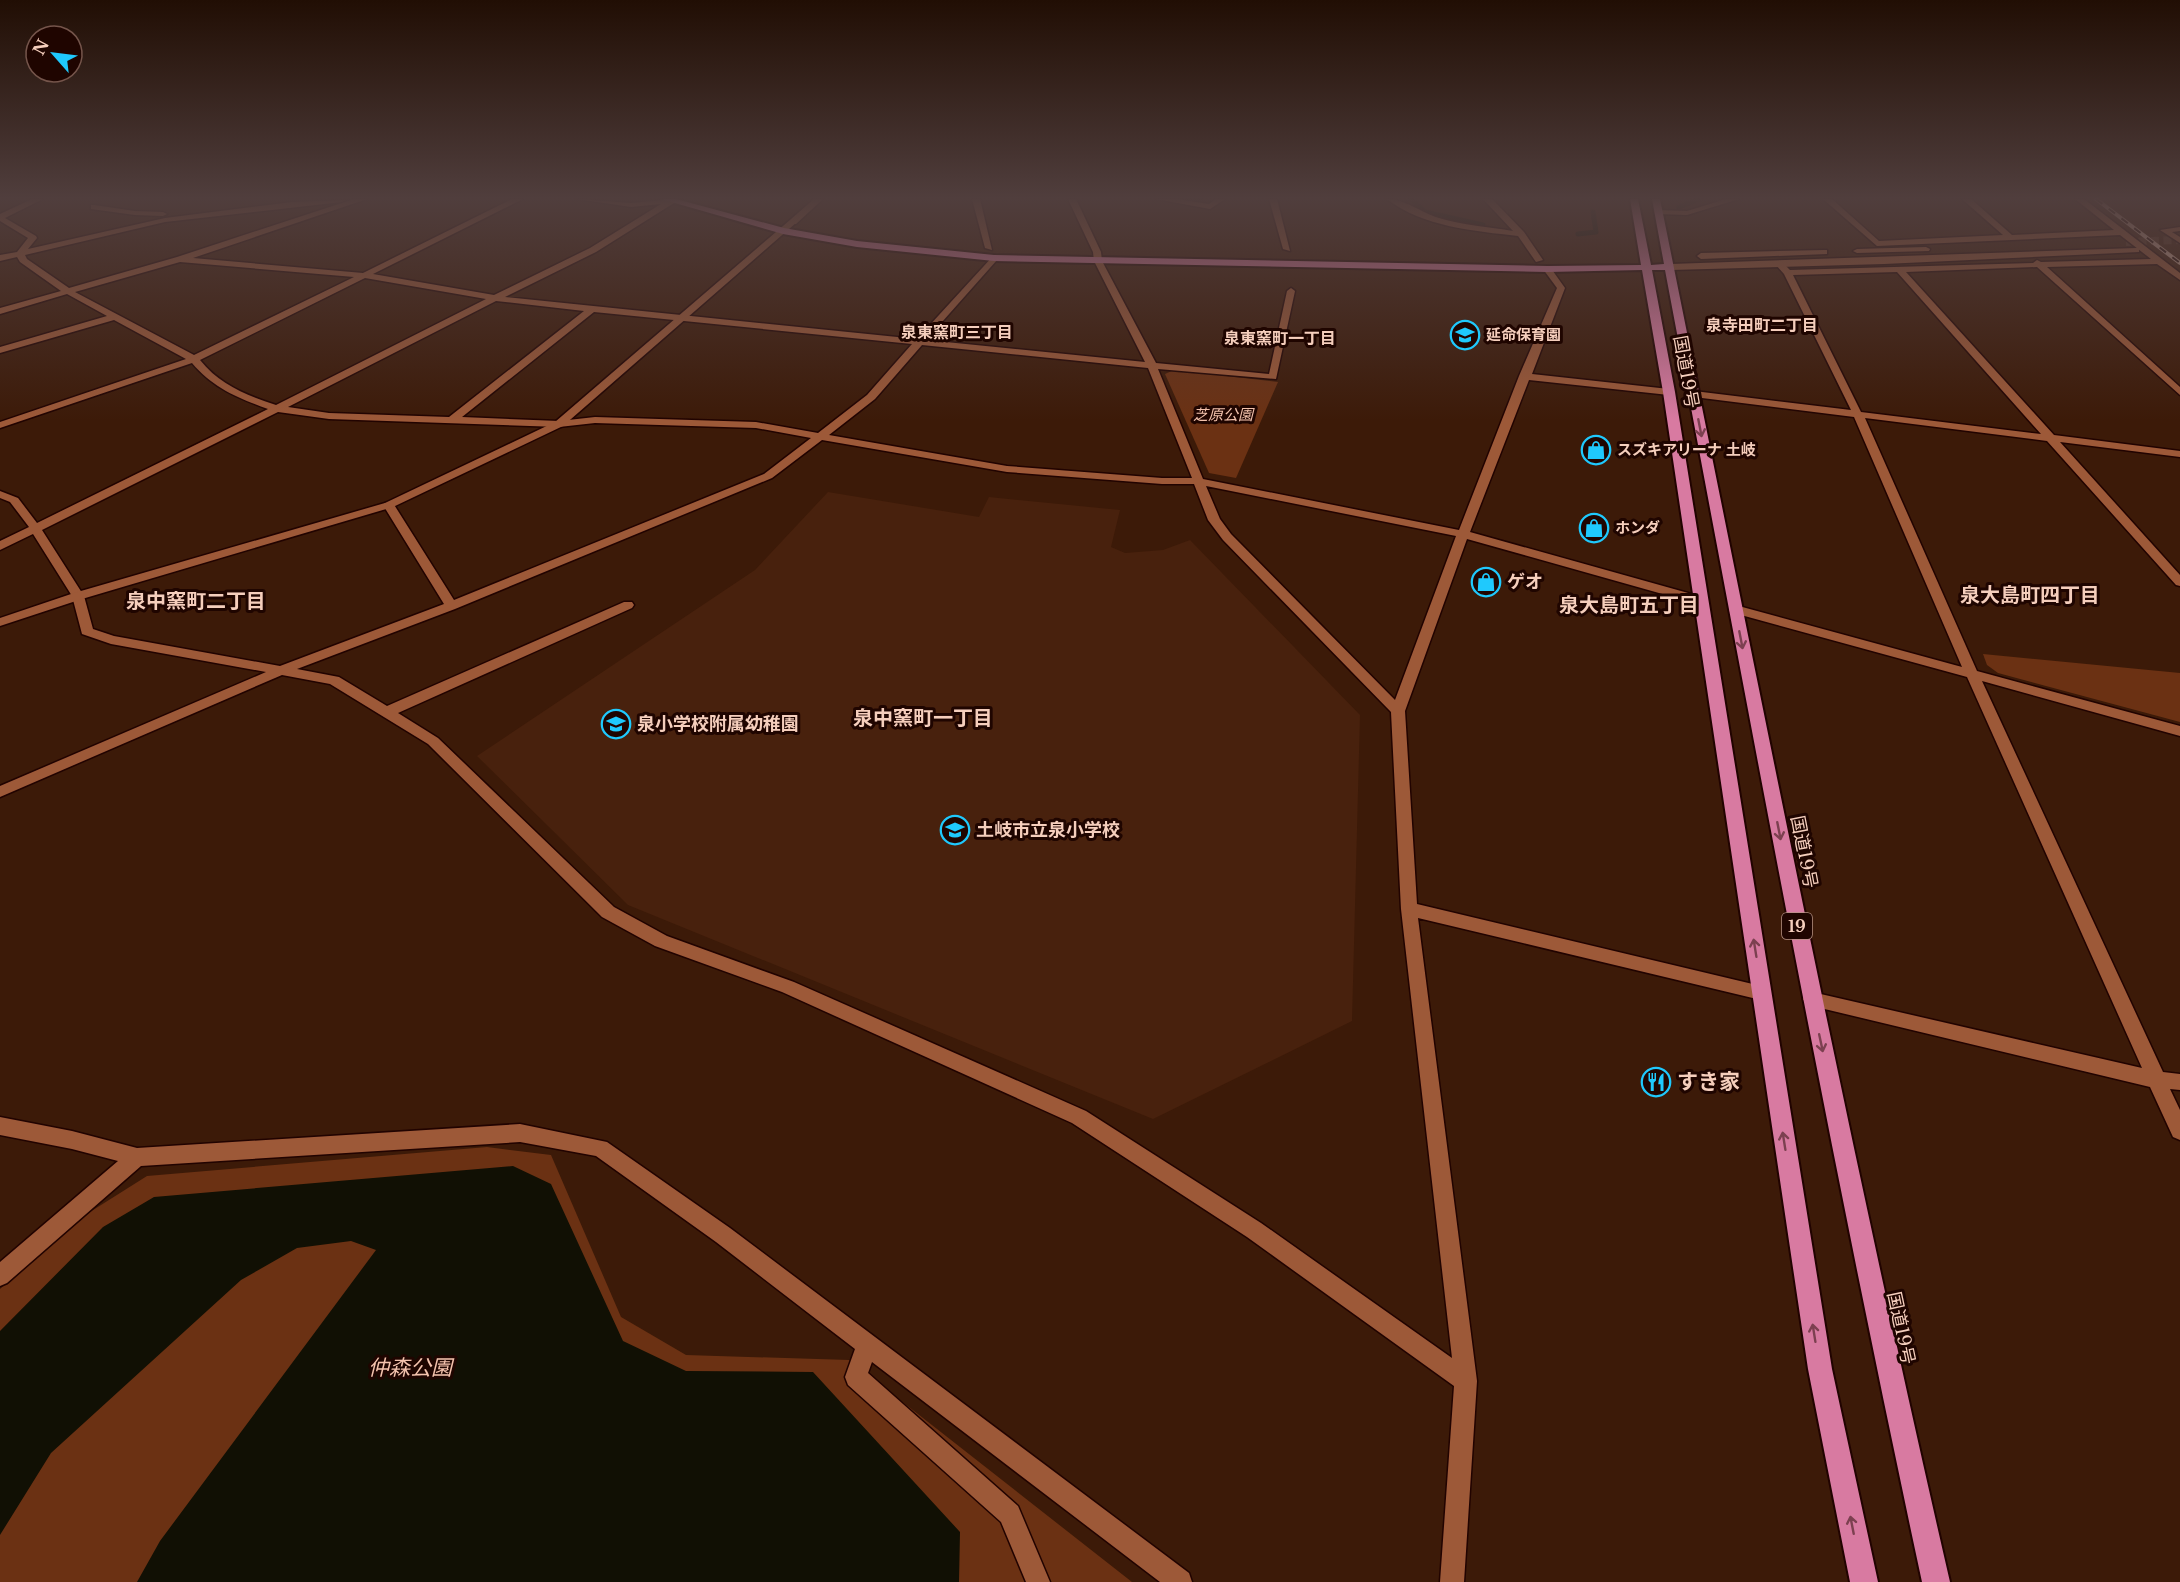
<svg xmlns="http://www.w3.org/2000/svg" width="2180" height="1582" viewBox="0 0 2180 1582" font-family="'Libre Baskerville','Noto Sans JP',serif">
<style>
.built{fill:#48210d}
.green{fill:#6b3113}
.water{fill:#111004}
.lines{fill:none;stroke-linecap:round;stroke-linejoin:round}
.stream{stroke:#111004;stroke-width:5}
.tertiary-tunnel{stroke:#583523;stroke-width:8;stroke-dasharray:8 4.5;stroke-linecap:butt}
.minor-casing{stroke:#210300;stroke-width:3}
.tertiary-casing{stroke:#210300;stroke-width:3}
.trunk-casing{stroke:#210300;stroke-width:4}
.minor{fill:#9d5938;fill-rule:evenodd}
.tertiary{fill:#9d5938;fill-rule:evenodd}
.trunk{fill:#d87aa1;fill-rule:evenodd}
.rail-casing{stroke:#dbb5a3;stroke-width:4}
.rail{stroke:#1f0500;stroke-width:2;stroke-dasharray:8;stroke-linecap:butt}
.oneway{stroke:#7c4050}
.labels{text-anchor:middle;stroke-width:6;stroke-linejoin:round;paint-order:stroke}
.far-poi-label{font-size:15px;font-weight:bold;fill:#f5cebc;stroke:#1f0500;text-anchor:start}
.far-park-label{font-size:15px;font-style:italic;fill:#f4c3ad;stroke:#1f0500}
.far-neighbourhood-label{font-size:16px;font-weight:bold;fill:#f5cebc;stroke:#1f0500}
.shield{fill:#1f0500;stroke:#b59284;stroke-width:1.5}
.shield-label{font-size:16px;font-weight:bold;fill:#f5cebc}
.street-label{font-size:18px;fill:#f5cebc;stroke:#1f0500}
.poi-label{font-size:18px;font-weight:bold;fill:#f5cebc;stroke:#1f0500;text-anchor:start}
.neighbourhood-label{font-size:20px;font-weight:bold;fill:#f5cebc;stroke:#1f0500}
.near-poi-label{font-size:21px;font-weight:bold;fill:#f5cebc;stroke:#1f0500;text-anchor:start}
.near-park-label{font-size:21px;font-style:italic;fill:#f4c3ad;stroke:#1f0500}
</style>
<rect width="100%" height="100%" fill="#3c1a08"/>
<path class="built" d="M 828,492 L 979,517 L 989,497 L 1120,510 L 1111,547 L 1125,553 L 1163,550 L 1190,540 L 1360,715 L 1352,1021 L 1153,1119 L 628,905 L 477,756 L 755,570 Z"/>
<g class="green">
<path d="M 1174,370 L 1278,382 L 1236,478 L 1209,473 L 1165,374 Z"/>
<path d="M 1983,654 L 2180,673 L 2180,722 L 1998,673 L 1987,665 Z"/>
<path d="M 487,1147 L 551,1155 L 621,1317 L 686,1355 L 849,1360 L 1132,1582 L 0,1582 L 0,1289 L 82,1217 L 147,1176 Z"/>
</g>
<path class="water" d="M 513,1166 L 551,1184 L 623,1341 L 686,1371 L 813,1372 L 960,1532 L 959,1582 L 137,1582 L 160,1541 L 376,1250 L 351,1241 L 297,1248 L 241,1280 L 51,1453 L 0,1535 L 0,1331 L 103,1227 L 154,1197 Z"/>
<g class="lines">
<g class="stream">
<path d="M 1184,199 L 1200,199"/>
<path d="M 1411,199 L 1425,212 L 1483,225"/>
<path d="M 1679,207 L 1699,199"/>
<path d="M 1578,234 L 1596,232 L 1593,212"/>
</g>
<path class="tertiary-tunnel" d="M 2126,242 L 2180,240"/>
<g class="minor-casing">
<g id="minor">
<path d="M 32,199 L 43,199 L 5,218 L 36,236 L 37,238 L 28,249 L 165,218 L 292,202 L 346,200 L 342,202 L 165,222 L 25,255 L 27,259 L 69,288 L 177,257 L 354,199 L 367,199 L 193,258 L 363,273 L 512,199 L 523,199 L 373,274 L 494,295 L 590,248 L 661,204 L 631,207 L 577,199 L 631,203 L 674,199 L 674,203 L 596,252 L 505,297 L 917,339 L 994,255 L 997,256 L 997,260 L 926,340 L 1145,362 L 1094,261 L 1093,252 L 1068,199 L 1076,199 L 1101,252 L 1102,261 L 1156,363 L 1269,374 L 1287,291 L 1291,288 L 1295,291 L 1276,379 L 1158,369 L 1203,479 L 1459,530 L 1519,376 L 1557,288 L 1543,269 L 1550,267 L 1565,288 L 1532,374 L 1669,389 L 1674,392 L 1669,395 L 1529,380 L 1470,532 L 1706,598 L 1708,601 L 1706,604 L 1698,604 L 1467,539 L 1405,711 L 1417,904 L 1761,986 L 1767,988 L 1770,993 L 1767,998 L 1761,1000 L 1418,918 L 1477,1381 L 1464,1582 L 1440,1582 L 1454,1386 L 1247,1237 L 1072,1123 L 782,992 L 655,946 L 602,917 L 428,744 L 330,684 L 282,675 L 0,797 L 0,786 L 266,672 L 111,644 L 82,634 L 72,596 L 33,534 L 0,550 L 0,541 L 29,527 L 10,502 L 0,498 L 0,491 L 18,498 L 37,523 L 268,409 C 238,398 213,388 192,363 L 0,428 L 0,422 L 186,359 L 114,320 L 0,353 L 0,347 L 107,316 L 67,294 L 0,314 L 0,308 L 61,291 L 20,262 L 17,257 L 0,261 L 0,255 L 17,252 L 28,238 L 0,221 L 0,214 ZM 180,262 L 354,277 L 194,355 L 75,292 ZM 365,278 L 486,299 L 276,405 C 246,395 220,385 200,360 ZM 496,301 L 584,311 L 449,417 L 329,413 L 288,407 ZM 594,312 L 912,344 L 867,395 L 818,433 L 756,422 L 595,417 L 559,421 L 462,417 ZM 922,345 L 1148,368 L 1192,478 L 1162,478 L 1007,466 L 829,435 L 875,399 ZM 278,412 L 329,419 L 559,427 L 595,423 L 756,428 L 811,438 L 764,474 L 454,600 L 393,503 L 385,503 L 383,505 L 444,604 L 280,666 L 114,636 L 93,629 L 84,596 L 42,530 ZM 822,440 L 1007,472 L 1162,484 L 1194,484 L 1208,520 L 1223,540 L 1391,712 L 1401,909 L 1452,1358 L 1261,1223 L 1086,1111 L 794,982 L 667,936 L 614,907 L 438,738 L 398,713 L 632,608 L 634,605 L 632,602 L 624,602 L 387,706 L 339,677 L 297,669 L 455,609 L 772,478 ZM 1206,486 L 1456,536 L 1395,700 L 1231,534 L 1220,519 Z"/>
<path d="M 814,199 L 823,199 L 796,224 L 790,224 L 790,220 Z"/>
<path d="M 972,199 L 980,199 L 992,250 L 985,248 Z"/>
<path d="M 1156,199 L 1176,199 L 1209,204 L 1216,199 L 1225,199 L 1210,209 Z"/>
<path d="M 1269,199 L 1277,199 L 1290,251 L 1283,249 Z"/>
<path d="M 1387,199 C 1405,199 1422,213 1439,218 C 1463,225 1489,227 1513,231 L 1483,199 L 1492,199 L 1524,232 L 1543,260 L 1536,262 L 1518,236 C 1475,231 1423,227 1387,199 Z"/>
<path d="M 1726,199 L 1739,199 L 1687,215 L 1658,214 L 1654,212 L 1658,210 L 1687,211 Z"/>
<path d="M 1823,199 L 1832,199 L 1879,241 L 2003,235 L 1962,199 L 1971,199 L 2012,235 L 2114,230 L 2075,199 L 2084,199 L 2180,273 L 2180,280 L 2157,264 L 2047,267 L 2180,387 L 2180,395 L 2037,267 L 1906,272 L 2054,435 L 2180,451 L 2180,457 L 2060,442 L 2180,575 L 2180,586 L 2176,585 L 2047,441 L 1865,418 L 1977,671 L 2180,726 L 2180,736 L 1982,681 L 2163,1072 L 2180,1074 L 2180,1090 L 2170,1089 L 2180,1110 L 2180,1140 L 2173,1137 L 2150,1087 L 1812,1006 L 1806,1004 L 1803,999 L 1806,994 L 1812,992 L 2142,1068 L 1967,677 L 1730,612 L 1729,609 L 1735,605 L 1962,667 L 1854,417 L 1694,397 L 1689,394 L 1694,391 L 1851,410 L 1784,274 L 1776,265 L 1777,263 L 1783,263 L 1790,270 L 2033,263 L 2037,260 L 2041,262 L 2151,259 L 2120,235 L 1877,246 ZM 1897,272 L 2041,434 L 1861,412 L 1793,275 Z"/>
<path d="M 94,205 L 135,211 L 163,212 L 167,214 L 163,216 L 135,215 L 91,209 L 91,205 Z"/>
<path d="M 2180,227 L 2180,231 L 2172,232 L 2180,237 L 2180,243 L 2160,230 Z"/>
<path d="M 0,1117 L 72,1131 L 137,1148 L 520,1124 L 607,1142 L 730,1228 L 1189,1573 L 1192,1582 L 1160,1582 L 872,1362 L 868,1373 L 1018,1506 L 1050,1582 L 1026,1582 L 1001,1522 L 848,1385 L 845,1377 L 855,1349 L 716,1242 L 596,1156 L 520,1142 L 141,1166 L 7,1283 L 0,1286 L 0,1262 L 118,1161 L 72,1149 L 0,1135 Z"/>
</g>
</g>
<g class="tertiary-casing">
<g id="tertiary">
<path d="M 790,220 L 797,222 L 563,426 L 393,507 L 82,599 L 0,626 L 0,618 L 74,593 L 385,503 L 555,422 Z"/>
<path d="M 1926,247 L 1930,249 L 1929,251 L 1857,253 L 1853,251 L 1857,249 Z"/>
<path d="M 2136,248 L 2139,248 L 2139,252 L 1884,264 L 1671,270 L 1667,267 L 1671,264 Z"/>
<path d="M 1824,250 L 1827,250 L 1827,254 L 1701,259 L 1697,256 L 1701,253 Z"/>
</g>
</g>
<g class="trunk-casing">
<path id="trunk" d="M 661,199 L 676,199 L 784,228 L 857,241 L 994,255 L 1547,266 L 1641,265 L 1630,199 L 1638,199 L 1651,265 L 1664,264 L 1652,199 L 1660,199 C 1753,658 1844,1123 1950,1582 L 1922,1582 C 1828,1146 1748,708 1665,270 L 1652,270 L 1675,392 L 1832,1369 L 1878,1582 L 1850,1582 L 1808,1369 L 1663,392 L 1642,270 L 1547,272 L 994,261 L 857,247 L 783,234 Z"/>
</g>
<use href="#minor" class="minor"/>
<use href="#tertiary" class="tertiary"/>
<use href="#trunk" class="trunk"/>
<g class="rail-casing">
<path id="rail" d="M 2096,199 L 2180,263"/>
</g>
<use href="#rail" class="rail"/>
</g>
<defs><path id="oneway-shaft" d="M-6 0H5M1.5-3L5.5 0L1.5 3" fill="none" stroke-width="1.6" stroke-linecap="round" stroke-linejoin="round" transform="scale(1.5)"/></defs>
<g class="oneway">
<use href="#oneway-shaft" transform="translate(1700 428) rotate(79)"/>
<use href="#oneway-shaft" transform="translate(1741 640) rotate(79)"/>
<use href="#oneway-shaft" transform="translate(1779 831) rotate(79)"/>
<use href="#oneway-shaft" transform="translate(1755 948) rotate(-99)"/>
<use href="#oneway-shaft" transform="translate(1821 1043) rotate(78)"/>
<use href="#oneway-shaft" transform="translate(1784 1141) rotate(-99)"/>
<use href="#oneway-shaft" transform="translate(1814 1333) rotate(-99)"/>
<use href="#oneway-shaft" transform="translate(1852 1525) rotate(-101)"/>
</g>
<linearGradient id="sky" x2="0" y2="1"><stop stop-color="#210e04"/><stop offset="0.47" stop-color="#503e3d"/><stop offset="1" stop-color="#503e3d" stop-opacity="0"/></linearGradient>
<rect width="2180" height="421" fill="url(#sky)"/>
<defs>
<g id="school-ring" transform="scale(1.5)"><circle r="9.5" fill="#1f0500" stroke="#1fc9fd" stroke-width="1.5"/><path d="M0-5L7-2L0 1L-7-2ZM-4 1L0 2.5L4 1V4Q0 6-4 4Z" fill="#1fc9fd"/></g>
<g id="shop-ring" transform="scale(1.5)"><circle r="9.5" fill="#1f0500" stroke="#1fc9fd" stroke-width="1.5"/><path d="M-5-2.5h2.3a2.7 3.5 0 0 1 5.4 0H5L5.5 6h-11ZM-1.5-2.5h3a1.5 2.3 0 0 0-3 0Z" fill="#1fc9fd"/></g>
<g id="restaurant-ring" transform="scale(1.5)"><circle r="9.5" fill="#1f0500" stroke="#1fc9fd" stroke-width="1.5"/><path d="M-5-6h1v4h1v-4h1v4h1v-4h1v5L-1.5 .5V6h-2V.5L-5-1ZM5-6V6H3V1.5H1.5Q1.5-4 5-6Z" fill="#1fc9fd"/></g>
</defs>
<g fill-rule="evenodd">
<use href="#school-ring" x="1465" y="335"/>
<use href="#shop-ring" x="1596" y="450"/>
<use href="#shop-ring" x="1594" y="528"/>
<use href="#shop-ring" x="1486" y="582"/>
<use href="#school-ring" x="616" y="724"/>
<use href="#school-ring" x="955" y="830"/>
<use href="#restaurant-ring" x="1656" y="1082"/>
</g>
<g class="labels">
<g class="far-poi-label">
<text x="1486" y="340">延命保育園</text>
<text x="1617" y="455">スズキアリーナ 土岐</text>
<text x="1615" y="533">ホンダ</text>
</g>
<g class="far-park-label">
<text x="1223" y="420">芝原公園</text>
</g>
<g class="far-neighbourhood-label">
<text x="1762" y="331">泉寺田町二丁目</text>
<text x="957" y="338">泉東窯町三丁目</text>
<text x="1280" y="344">泉東窯町一丁目</text>
</g>
<rect class="shield" x="1782" y="913" width="30" height="26" rx="4.5"/>
<g class="shield-label">
<text x="1797" y="932">19</text>
</g>
<g class="street-label">
<text transform="translate(1686 372) rotate(80)" y="6">国道19号</text>
<text transform="translate(1804 852) rotate(79)" y="6">国道19号</text>
<text transform="translate(1901 1328) rotate(78)" y="6">国道19号</text>
</g>
<g class="poi-label">
<text x="1507" y="588">ゲオ</text>
<text x="637" y="730">泉小学校附属幼稚園</text>
<text x="976" y="836">土岐市立泉小学校</text>
</g>
<g class="neighbourhood-label">
<text x="2030" y="602">泉大島町四丁目</text>
<text x="196" y="608">泉中窯町二丁目</text>
<text x="1629" y="612">泉大島町五丁目</text>
<text x="923" y="725">泉中窯町一丁目</text>
</g>
<g class="near-poi-label">
<text x="1677" y="1089">すき家</text>
</g>
<g class="near-park-label">
<text x="410" y="1375">仲森公園</text>
</g>
</g>
<g transform="translate(54 54) rotate(298)"><circle r="28" fill="#1f0500" stroke="#75554b" stroke-width="1.5"/>
<path d="M0-4.5L10 22L0 15L-10 22Z" fill="#1fc9fd"/>
<text y="-9" font-size="16" font-weight="bold" text-anchor="middle" fill="#f5cebc">N</text>
</g>
</svg>
